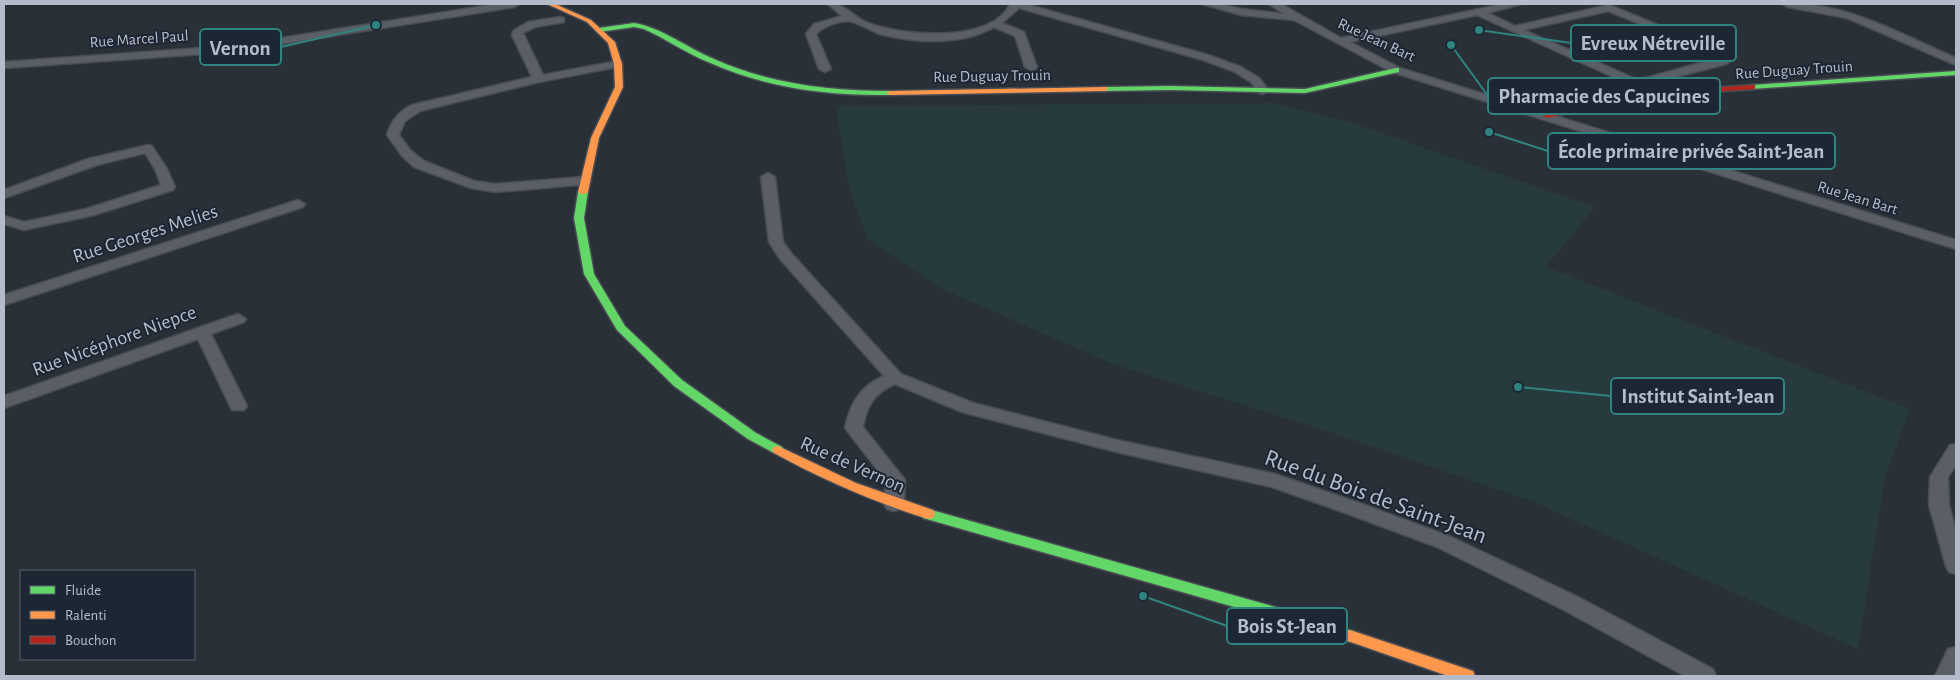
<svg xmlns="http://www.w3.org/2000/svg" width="1960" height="680" viewBox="0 0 1960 680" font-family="'Alegreya Sans',sans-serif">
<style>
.green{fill:#273a3e}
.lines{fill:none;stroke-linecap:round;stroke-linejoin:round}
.street-casing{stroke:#484c53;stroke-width:3}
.fast-casing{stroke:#484c53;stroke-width:3}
.slow-casing{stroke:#484c53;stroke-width:3}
.jam-casing{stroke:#484c53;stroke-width:3}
.street{fill:#5a5e66;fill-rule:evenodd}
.fast{fill:#63d668;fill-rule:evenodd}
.slow{fill:#ff974d;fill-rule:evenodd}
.jam{fill:#b3261e;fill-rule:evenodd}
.labels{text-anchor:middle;stroke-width:4;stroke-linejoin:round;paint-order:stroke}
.far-street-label{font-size:16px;fill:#b4bcc9;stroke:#1d2633}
.street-label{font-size:20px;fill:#b4bcc9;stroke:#1d2633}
.near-street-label{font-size:24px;fill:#b4bcc9;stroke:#1d2633}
.leader{fill:none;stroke:#308480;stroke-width:2}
.callout-dot{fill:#308480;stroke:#1d2633;stroke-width:2}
.callout{fill:#1d2633;stroke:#308480;stroke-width:2}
.callout-label{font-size:21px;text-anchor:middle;font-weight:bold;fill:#b4bcc9}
</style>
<rect width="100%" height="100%" fill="#2a3038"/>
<path class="green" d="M 1274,103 L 1355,124 L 1595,207 L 1546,267 L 1910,409 L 1885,477 L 1858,649 L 1534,502 L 1333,433 L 1113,364 L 940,288 L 868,240 L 849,188 L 836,106 Z"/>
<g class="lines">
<g class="street-casing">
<g id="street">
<path d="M 497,4 L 519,4 L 514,7 L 231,52 L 4,68 L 4,62 L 231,46 Z"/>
<path d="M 828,4 C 845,3 853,17 868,23 C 902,36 992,44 1010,4 L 1025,4 L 1208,55 L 1241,67 L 1259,78 L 1269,91 L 1263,94 L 1259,93 L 1251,82 L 1233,71 L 1200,59 L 1019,8 L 1002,23 L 1024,32 L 1037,67 L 1035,69 L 1031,70 L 1025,67 L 1015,36 L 994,27 C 962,46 915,43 880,34 C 872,31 854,21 848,21 C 838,21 822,27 816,34 L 831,69 L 825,72 L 819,69 L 806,34 L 814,24 L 842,16 Z"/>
<path d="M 1203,4 L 1219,4 L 1241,9 L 1284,14 L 1269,4 L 1281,4 L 1341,38 L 1503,4 L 1521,4 L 1488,13 L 1515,26 L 1609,5 L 1736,57 L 1726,64 L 1645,85 L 1654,94 L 1648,97 L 1633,86 L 1477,15 L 1350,42 L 1400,68 L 1956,240 L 1956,249 L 1392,72 L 1294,20 L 1241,15 ZM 1608,11 L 1722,57 L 1638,80 L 1524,30 Z"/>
<path d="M 1783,4 C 1843,0 1902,35 1956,58 L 1956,65 L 1847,18 L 1788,7 Z"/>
<path d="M 560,17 L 564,18 L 564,22 L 535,27 L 523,33 L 543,75 L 618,61 L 622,62 L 622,66 L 539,82 L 420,111 L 405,121 L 399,135 L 410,150 L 424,161 L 474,181 L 495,184 L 584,177 L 589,178 L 591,181 L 589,184 L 495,192 L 471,188 L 414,167 L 402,156 L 387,135 C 391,121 399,111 412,105 L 532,77 L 512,35 L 513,31 L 528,22 Z"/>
<path d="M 148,145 L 152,146 L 167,169 L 175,187 L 173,190 L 94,215 L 24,230 L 4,224 L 4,216 L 24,222 L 86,209 L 161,185 L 155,169 L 145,153 L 97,165 L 4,198 L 4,190 L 88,159 Z"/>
<path d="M 768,173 L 775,177 L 783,242 L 791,253 L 901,374 L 973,403 L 1117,440 L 1275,474 L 1365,505 L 1451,537 L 1578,597 L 1713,669 L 1716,676 L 1685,676 L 1562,609 L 1437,547 L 1351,515 L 1272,487 L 1117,452 L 962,412 L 895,384 C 874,393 867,406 863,427 L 905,480 L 904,504 L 901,509 L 894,511 L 887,509 L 884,504 L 886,481 L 845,428 C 850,404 860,386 884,376 L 780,259 L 769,242 L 761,177 Z"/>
<path d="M 298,200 L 305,204 L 303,207 L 4,305 L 4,295 Z"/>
<path d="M 238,314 L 246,319 L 244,322 L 211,334 L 247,406 L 244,410 L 232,410 L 198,339 L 4,408 L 4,396 Z"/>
<path d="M 1956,444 L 1956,465 L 1948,477 L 1949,505 L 1956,531 L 1956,574 L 1949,572 L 1946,566 L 1929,505 L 1930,477 L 1950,445 Z"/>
<path d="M 1956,647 L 1956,676 L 1935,676 L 1948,649 Z"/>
</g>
</g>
<g class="fast-casing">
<g id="fast">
<path d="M 634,23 C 663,28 687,48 714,59 C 770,84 829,91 890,91 L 894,93 L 890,95 C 827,96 766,88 708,62 C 686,53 666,39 644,29 L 634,27 L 599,32 L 595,30 L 599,28 Z"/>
<path d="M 1396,68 L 1399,68 L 1399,72 L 1305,93 L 1170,90 L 1104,91 L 1100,89 L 1104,87 L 1170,86 L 1305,89 Z"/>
<path d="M 1956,71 L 1956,75 L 1752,89 L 1748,87 L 1752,85 Z"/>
<path d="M 583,189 L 588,192 L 584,218 L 594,274 L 625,326 L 682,380 L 756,433 L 782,447 L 784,450 L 782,453 L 774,453 L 748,439 L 674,386 L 617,330 L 584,274 L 574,218 L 578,192 Z"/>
<path d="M 928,509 L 1311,617 L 1355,632 L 1358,636 L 1355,640 L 1350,642 L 1311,629 L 923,518 L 921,514 L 923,510 Z"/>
</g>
</g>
<g class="slow-casing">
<g id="slow">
<path d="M 547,4 L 555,4 L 591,20 L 615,42 L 622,64 L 623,87 L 599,138 L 588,192 L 583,195 L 578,192 L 591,138 L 615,87 L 614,64 L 608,43 L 587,22 Z"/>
<path d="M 1104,87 L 1107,87 L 1107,91 L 890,95 L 886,93 L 890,91 Z"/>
<path d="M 778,446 L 856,483 L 933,510 L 935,514 L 933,518 L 928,519 C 874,502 823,480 774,453 L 772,450 L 774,447 Z"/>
<path d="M 1350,630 L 1473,671 L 1475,676 L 1448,676 L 1345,640 L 1342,636 L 1345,632 Z"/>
</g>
</g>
<g class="jam-casing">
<path id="jam" d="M 1752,85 L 1755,85 L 1755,89 L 1635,97 L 1547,118 L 1543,116 L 1635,93 Z"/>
</g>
<use href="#street" class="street"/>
<use href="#fast" class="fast"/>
<use href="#slow" class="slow"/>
<use href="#jam" class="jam"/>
</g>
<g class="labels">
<g class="far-street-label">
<text transform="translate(139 38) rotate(-4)" y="6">Rue Marcel Paul</text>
<text transform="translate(1377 39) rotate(25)" y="6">Rue Jean Bart</text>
<text transform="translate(1794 69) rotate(-4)" y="6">Rue Duguay Trouin</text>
<text transform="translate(992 75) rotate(-1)" y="6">Rue Duguay Trouin</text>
<text transform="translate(1858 197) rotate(17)" y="6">Rue Jean Bart</text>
</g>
<g class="street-label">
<text transform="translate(145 233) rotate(-18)" y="7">Rue Georges Melies</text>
<text transform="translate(114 340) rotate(-20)" y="7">Rue Nicéphore Niepce</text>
<text transform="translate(853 464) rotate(24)" y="7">Rue de Vernon</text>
</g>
<g class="near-street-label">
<text transform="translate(1376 496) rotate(20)" y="8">Rue du Bois de Saint-Jean</text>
</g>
</g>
<path class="leader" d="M1479 30L1571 43M376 25L281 47M1451 45L1488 96M1489 132L1548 151M1518 387L1611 396M1143 596L1227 626"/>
<g class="callout-dot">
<circle cx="1479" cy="30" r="5"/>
<circle cx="376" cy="25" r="5"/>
<circle cx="1451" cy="45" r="5"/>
<circle cx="1489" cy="132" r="5"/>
<circle cx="1518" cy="387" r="5"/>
<circle cx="1143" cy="596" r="5"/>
</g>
<g class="callout">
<rect x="1571" y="25" width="165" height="36" rx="5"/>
<rect x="200" y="29" width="81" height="36" rx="5"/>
<rect x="1488" y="78" width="232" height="36" rx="5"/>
<rect x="1548" y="133" width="287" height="36" rx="5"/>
<rect x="1611" y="378" width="173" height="36" rx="5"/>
<rect x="1227" y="608" width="120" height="36" rx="5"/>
</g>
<g class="callout-label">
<text x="1653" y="50">Evreux Nétreville</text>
<text x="240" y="55">Vernon</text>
<text x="1604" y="103">Pharmacie des Capucines</text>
<text x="1691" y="158">École primaire privée Saint-Jean</text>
<text x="1698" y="403">Institut Saint-Jean</text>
<text x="1287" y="633">Bois St-Jean</text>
</g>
<rect width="1960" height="680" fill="none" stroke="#b4bcc9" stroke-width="10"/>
<rect x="20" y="570" width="175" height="90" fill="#1d2633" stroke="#59626f"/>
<rect x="30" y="586" width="25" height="8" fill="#63d668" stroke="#59626f"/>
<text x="65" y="595" font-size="15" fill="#b4bcc9">Fluide</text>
<rect x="30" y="611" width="25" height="8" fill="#ff974d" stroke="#59626f"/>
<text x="65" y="620" font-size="15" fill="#b4bcc9">Ralenti</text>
<rect x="30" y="636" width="25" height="8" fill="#b3261e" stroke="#59626f"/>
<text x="65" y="645" font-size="15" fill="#b4bcc9">Bouchon</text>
</svg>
